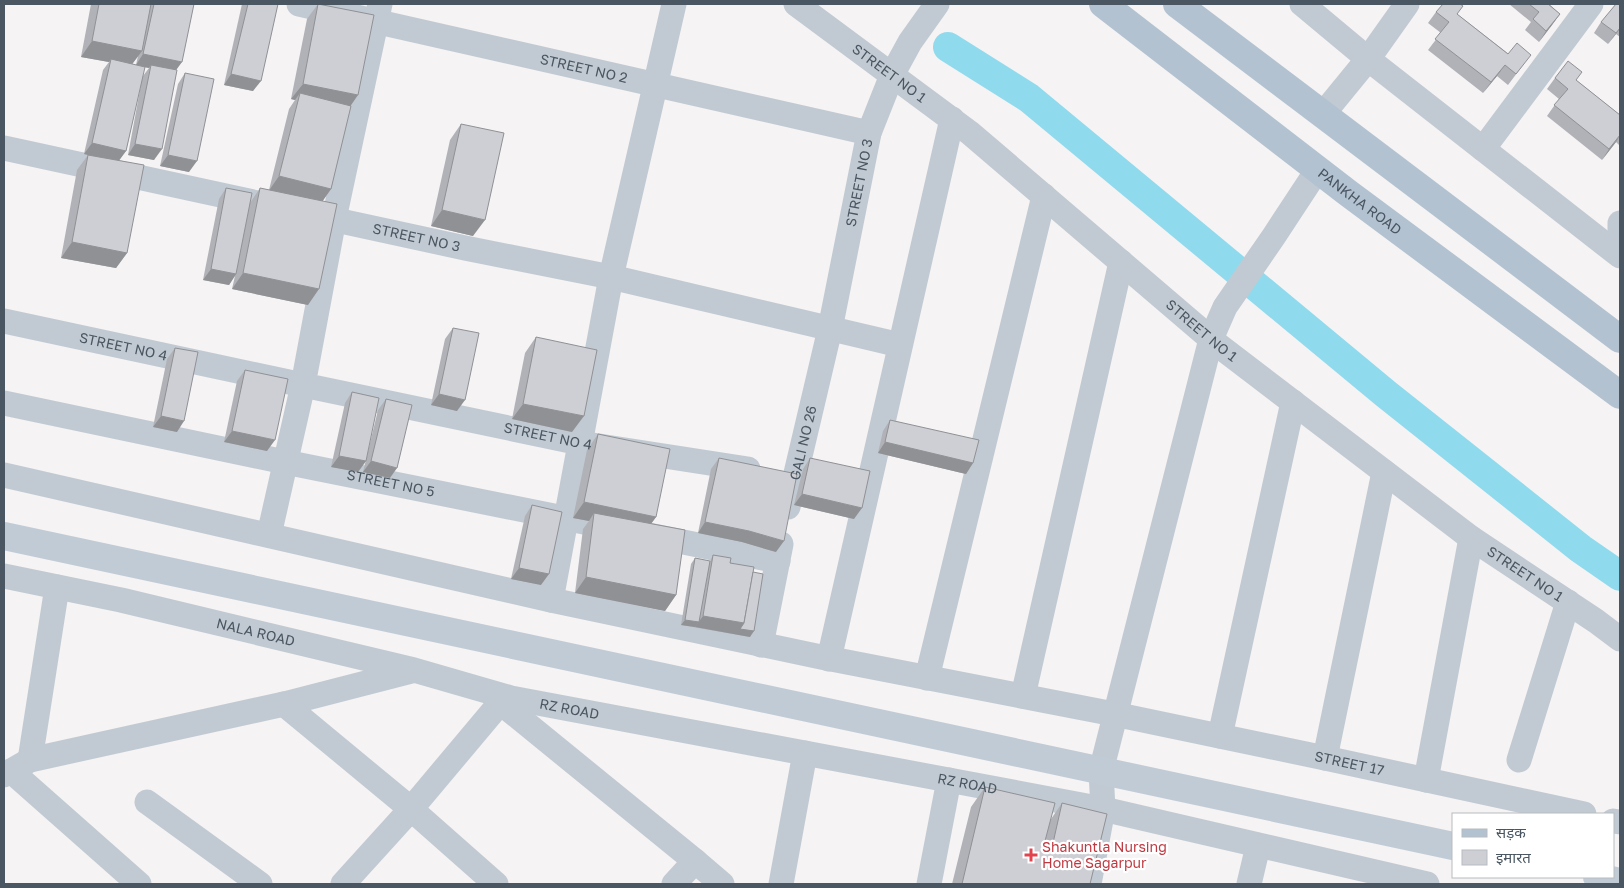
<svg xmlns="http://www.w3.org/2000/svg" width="1624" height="888" viewBox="0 0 1624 888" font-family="'Golos Text','Noto Sans Devanagari',sans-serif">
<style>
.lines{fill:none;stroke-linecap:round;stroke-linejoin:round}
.canal{stroke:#90daee;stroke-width:30}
.street{stroke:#c1cad2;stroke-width:25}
.secondary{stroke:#c1cbd6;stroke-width:28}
.primary{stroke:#b3c2d1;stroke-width:28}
.wall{fill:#b0b2b7;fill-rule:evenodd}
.shaded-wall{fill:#909195}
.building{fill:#cdcfd5;stroke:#909195}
.health-dot{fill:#e0444e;stroke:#fff;stroke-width:2}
.labels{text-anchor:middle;stroke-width:4.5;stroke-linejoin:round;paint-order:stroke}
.street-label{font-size:14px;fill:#4a5661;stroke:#fff}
.health-label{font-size:14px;fill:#be3a42;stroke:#fff;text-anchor:start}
</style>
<rect width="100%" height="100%" fill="#f5f3f3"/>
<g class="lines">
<path class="canal" d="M 948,47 L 1029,98 L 1386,394 L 1581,549 L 1620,576"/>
<g class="street">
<path id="s1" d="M 299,4 L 869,133"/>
<path id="s2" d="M 380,4 L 334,219 L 303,385 L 580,443 L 748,469"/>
<path id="s3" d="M 796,4 L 970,133 L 1218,345 L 1471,538 L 1596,621 L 1620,639"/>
<path d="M 1302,4 L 1368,59 L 1620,256"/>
<path d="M 1323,114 L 1368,59 L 1407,4"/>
<path id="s4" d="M 4,148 L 465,248 L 611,277 L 900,345"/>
<path d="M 1483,149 L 1591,4"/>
<path d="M 1620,223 L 1620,232"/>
<path id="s5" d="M 4,321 L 303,385 L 269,535"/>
<path id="s6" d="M 4,403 L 285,462 L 778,561"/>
<path id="s7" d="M 4,475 L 551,600 L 821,657 L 1114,714 L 1325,758 L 1584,814"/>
<path id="s8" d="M 788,507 L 830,329 L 869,133 L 892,75 L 910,42 L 937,4"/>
<path id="s9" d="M 4,576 L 121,600 L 414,670 L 511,698 L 1103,809 L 1427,884"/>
<path d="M 551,600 L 611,277 L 674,4"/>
<path d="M 761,645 L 781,544"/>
<path d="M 829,659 L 952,119"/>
<path d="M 927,678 L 1044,196"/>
<path d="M 1023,696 L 1121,262"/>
<path d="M 501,703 L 695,861 L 722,884"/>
<path d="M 284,704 L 411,809 L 496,884"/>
<path d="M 1220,736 L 1293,402"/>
<path d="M 1325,758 L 1384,472"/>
<path d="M 30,760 L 57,587"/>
<path d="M 1519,760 L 1568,602"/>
<path d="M 11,771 L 139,884"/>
<path d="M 4,775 L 30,760 L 284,704 L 412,671"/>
<path d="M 1426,780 L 1471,538"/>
<path d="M 147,802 L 260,884"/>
<path d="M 1613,821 L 1620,822"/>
<path d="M 343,884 L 411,809 L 505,697"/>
<path d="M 674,884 L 695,861"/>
<path d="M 781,884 L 805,753"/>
<path d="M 929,884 L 949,780"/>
<path d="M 1089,884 L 1103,809 L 1101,771 L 1211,339 L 1225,307 L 1274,236 L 1318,169"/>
<path d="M 1249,884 L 1258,846"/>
</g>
<g class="secondary">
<path d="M 4,536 L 1453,846"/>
<path d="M 1597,877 L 1620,882"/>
</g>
<g class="primary">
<path id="s10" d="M 1103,4 L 1348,193 L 1620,395"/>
<path d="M 1177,4 L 1620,339"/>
</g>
</g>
<g class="wall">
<path d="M 91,4 L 194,4 L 176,70 L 154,160 L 128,155 L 142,79 L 126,151 L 119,160 L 127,253 L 116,268 L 61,258 L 77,170 L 88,155 L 84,154 L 103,70 L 109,62 L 81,57 ZM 138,56 L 136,65 L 132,64 ZM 143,67 L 149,68 L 143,76 Z"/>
<path d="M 242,4 L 278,4 L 253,91 L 224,85 Z"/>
<path d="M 318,4 L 351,105 L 331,189 L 322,201 L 308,305 L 232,289 L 235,276 L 229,285 L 203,280 L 219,199 L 226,188 L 250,203 L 260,188 L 269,190 L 289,109 L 295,100 L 291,99 L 307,19 Z"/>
<path d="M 1509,4 L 1549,4 L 1560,14 L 1552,25 L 1539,42 L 1525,30 L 1531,22 Z"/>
<path d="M 1620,5 L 1620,37 L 1616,34 L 1608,44 L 1594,33 L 1601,22 Z"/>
<path d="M 1436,12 L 1457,14 L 1523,65 L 1508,85 L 1497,76 L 1483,93 L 1428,50 L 1441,33 L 1428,23 Z"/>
<path d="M 185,73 L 189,172 L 160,166 L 178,84 Z"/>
<path d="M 1555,78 L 1576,80 L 1620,115 L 1620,146 L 1616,142 L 1602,160 L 1547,116 L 1559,99 L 1547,89 Z"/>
<path d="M 461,124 L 473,236 L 431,226 L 450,140 Z"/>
<path d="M 453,328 L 457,411 L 431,405 L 445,339 Z"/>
<path d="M 536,337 L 572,432 L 512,419 L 525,353 Z"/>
<path d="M 175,348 L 177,432 L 153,427 L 167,359 Z"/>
<path d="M 245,370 L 267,451 L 224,442 L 237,381 Z"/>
<path d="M 352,392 L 366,461 L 358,472 L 331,467 L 345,403 Z"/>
<path d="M 386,399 L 390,478 L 363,472 L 378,410 Z"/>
<path d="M 890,420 L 973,463 L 966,474 L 878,453 L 883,431 Z"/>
<path d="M 598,434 L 656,517 L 651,524 L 676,595 L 665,611 L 575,593 L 583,529 L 589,521 L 573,518 L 587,450 Z"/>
<path d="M 719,458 L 776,552 L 742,542 L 698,533 L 711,469 Z"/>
<path d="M 810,458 L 854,519 L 794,505 L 803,469 Z"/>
<path d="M 532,505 L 541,585 L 511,579 L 525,516 Z"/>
<path d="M 713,555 L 753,572 L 750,637 L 681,625 L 691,564 L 695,558 L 710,561 Z"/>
<path d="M 985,787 L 1051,819 L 1062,803 L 1090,884 L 952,884 L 971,807 Z"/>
</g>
<g class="shaded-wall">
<path d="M 1560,14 L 1552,25 L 1539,42 L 1546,31 Z"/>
<path d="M 1620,28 L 1616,34 L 1608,44 L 1616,33 Z"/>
<path d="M 92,41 L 142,51 L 130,67 L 111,59 L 109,62 L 81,57 Z"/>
<path d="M 143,54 L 182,62 L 174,73 L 151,65 L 149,68 L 136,65 Z"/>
<path d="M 1505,65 L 1497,76 L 1483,93 L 1491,82 Z"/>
<path d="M 231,74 L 261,81 L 253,91 L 224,85 Z"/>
<path d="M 303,84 L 358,95 L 347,111 L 300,93 L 295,100 L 291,99 Z"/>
<path d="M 1620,136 L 1616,142 L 1602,160 L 1609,149 Z"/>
<path d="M 92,143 L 126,151 L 118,162 L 84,154 Z"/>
<path d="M 135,144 L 162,149 L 154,160 L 128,155 Z"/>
<path d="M 168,155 L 197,161 L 189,172 L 160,166 Z"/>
<path d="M 279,176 L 331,189 L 320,205 L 268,192 Z"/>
<path d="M 442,210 L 485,220 L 473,236 L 431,226 Z"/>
<path d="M 72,242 L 127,253 L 116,268 L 61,258 Z"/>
<path d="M 211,269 L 236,274 L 229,285 L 203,280 Z"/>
<path d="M 243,273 L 319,289 L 308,305 L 232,289 Z"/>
<path d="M 439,394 L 465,400 L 457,411 L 431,405 Z"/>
<path d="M 523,404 L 584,416 L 572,432 L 512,419 Z"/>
<path d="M 161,416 L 184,421 L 177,432 L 153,427 Z"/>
<path d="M 232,431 L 275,440 L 267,451 L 224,442 Z"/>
<path d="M 885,442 L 973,463 L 966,474 L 878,453 Z"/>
<path d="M 339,456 L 366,461 L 358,472 L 331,467 Z"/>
<path d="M 371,461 L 397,468 L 390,478 L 363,472 Z"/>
<path d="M 802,494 L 862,508 L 854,519 L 794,505 Z"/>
<path d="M 584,502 L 656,517 L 645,532 L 594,513 L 589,521 L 573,518 Z"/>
<path d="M 705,522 L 749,531 L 784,541 L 776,552 L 742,542 L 698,533 Z"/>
<path d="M 519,568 L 549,574 L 541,585 L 511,579 Z"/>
<path d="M 586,577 L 676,595 L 665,611 L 575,593 Z"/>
<path d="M 703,616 L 744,623 L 754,631 L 750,637 L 695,627 Z"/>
<path d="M 685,620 L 699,622 L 695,627 L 681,625 Z"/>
</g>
<g class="building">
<path d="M 99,4 L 151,4 L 142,51 L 92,41 Z"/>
<path d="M 154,4 L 194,4 L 182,62 L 143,54 Z"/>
<path d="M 248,4 L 278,4 L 261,81 L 231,74 Z"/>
<path d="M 318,4 L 374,15 L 358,95 L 303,84 Z"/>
<path d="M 1443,4 L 1460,4 L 1463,6 L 1457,14 L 1508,54 L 1517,43 L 1531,55 L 1516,74 L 1505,65 L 1491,82 L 1435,39 L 1449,22 L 1436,12 Z"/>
<path d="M 1529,4 L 1548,4 L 1560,14 L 1546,31 L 1533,19 L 1539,12 Z"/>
<path d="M 1616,4 L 1619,4 L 1620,5 L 1620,28 L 1616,33 L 1601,22 Z"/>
<path d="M 111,59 L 145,67 L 126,151 L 92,143 Z"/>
<path d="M 1568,61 L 1582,72 L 1576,80 L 1620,115 L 1620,135 L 1609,149 L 1554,105 L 1568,89 L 1555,78 Z"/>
<path d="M 151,65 L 177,70 L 162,149 L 135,144 Z"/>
<path d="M 185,73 L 214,79 L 197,161 L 168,155 Z"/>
<path d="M 300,93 L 351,106 L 331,189 L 279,176 Z"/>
<path d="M 461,124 L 504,133 L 485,220 L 442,210 Z"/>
<path d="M 88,155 L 144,165 L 127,253 L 72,242 Z"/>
<path d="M 226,188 L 252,193 L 236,274 L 211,269 Z"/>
<path d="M 260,188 L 337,204 L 319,289 L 243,273 Z"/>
<path d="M 453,328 L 479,333 L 465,400 L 439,394 Z"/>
<path d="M 536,337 L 597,350 L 584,416 L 523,404 Z"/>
<path d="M 175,348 L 198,352 L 184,421 L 161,416 Z"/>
<path d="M 245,370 L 288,379 L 275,440 L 232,431 Z"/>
<path d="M 352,392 L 379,398 L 366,461 L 339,456 Z"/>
<path d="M 386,399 L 412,405 L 397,468 L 371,461 Z"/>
<path d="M 890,420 L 979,440 L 973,463 L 885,442 Z"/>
<path d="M 598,434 L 670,449 L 656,517 L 584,502 Z"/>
<path d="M 719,458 L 797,474 L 784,541 L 749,531 L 705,522 Z"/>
<path d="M 810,458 L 870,471 L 862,508 L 802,494 Z"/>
<path d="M 532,505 L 562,512 L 549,574 L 519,568 Z"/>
<path d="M 594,513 L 685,530 L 676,595 L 586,577 Z"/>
<path d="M 713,555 L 731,558 L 730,563 L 754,567 L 744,623 L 703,616 Z"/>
<path d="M 695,558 L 710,561 L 699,622 L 685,620 Z"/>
<path d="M 753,572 L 763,574 L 754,631 L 740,629 L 744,623 Z"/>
<path d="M 985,787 L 1055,803 L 1045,841 L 1053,843 L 1062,803 L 1107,814 L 1090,884 L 962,884 Z"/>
</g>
<path class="health-dot" d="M1028.5 847.5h5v5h5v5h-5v5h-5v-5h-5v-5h5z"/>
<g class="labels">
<g class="street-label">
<text dy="5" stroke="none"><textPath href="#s1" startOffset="292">STREET NO 2</textPath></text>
<text dy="5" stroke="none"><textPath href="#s3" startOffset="116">STREET NO 1</textPath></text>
<text dy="5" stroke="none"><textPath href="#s8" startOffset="332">STREET NO 3</textPath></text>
<text dy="5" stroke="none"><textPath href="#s10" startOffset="324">PANKHA ROAD</textPath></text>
<text dy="5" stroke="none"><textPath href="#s4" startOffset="422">STREET NO 3</textPath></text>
<text dy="5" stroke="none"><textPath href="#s3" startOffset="521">STREET NO 1</textPath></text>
<text dy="5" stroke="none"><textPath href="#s5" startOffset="122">STREET NO 4</textPath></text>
<text dy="5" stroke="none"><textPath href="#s2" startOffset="639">STREET NO 4</textPath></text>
<text dy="5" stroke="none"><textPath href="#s8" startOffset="66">GALI NO 26</textPath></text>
<text dy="5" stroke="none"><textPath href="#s6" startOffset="395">STREET NO 5</textPath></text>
<text dy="5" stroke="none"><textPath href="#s3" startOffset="926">STREET NO 1</textPath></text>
<text dy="5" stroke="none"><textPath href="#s9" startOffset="258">NALA ROAD</textPath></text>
<text dy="5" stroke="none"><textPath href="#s9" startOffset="581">RZ ROAD</textPath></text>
<text dy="5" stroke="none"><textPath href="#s7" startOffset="1376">STREET 17</textPath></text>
<text dy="5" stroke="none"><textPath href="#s9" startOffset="986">RZ ROAD</textPath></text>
</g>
<g class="health-label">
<text x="1042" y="852">Shakuntla Nursing<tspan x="1042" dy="16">Home Sagarpur</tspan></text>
</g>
</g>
<rect width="1624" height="888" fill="none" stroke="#4a5661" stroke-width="10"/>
<rect x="1452" y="813" width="162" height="65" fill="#ffffff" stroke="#b7bbc0"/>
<rect x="1462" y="829" width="25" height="8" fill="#b3c2d1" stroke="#b7bbc0"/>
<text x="1496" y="838" font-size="15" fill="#4a5661">सड़क</text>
<rect x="1462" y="850" width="25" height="15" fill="#cdcfd5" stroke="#b7bbc0"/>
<text x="1496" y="863" font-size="15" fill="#4a5661">इमारत</text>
</svg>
